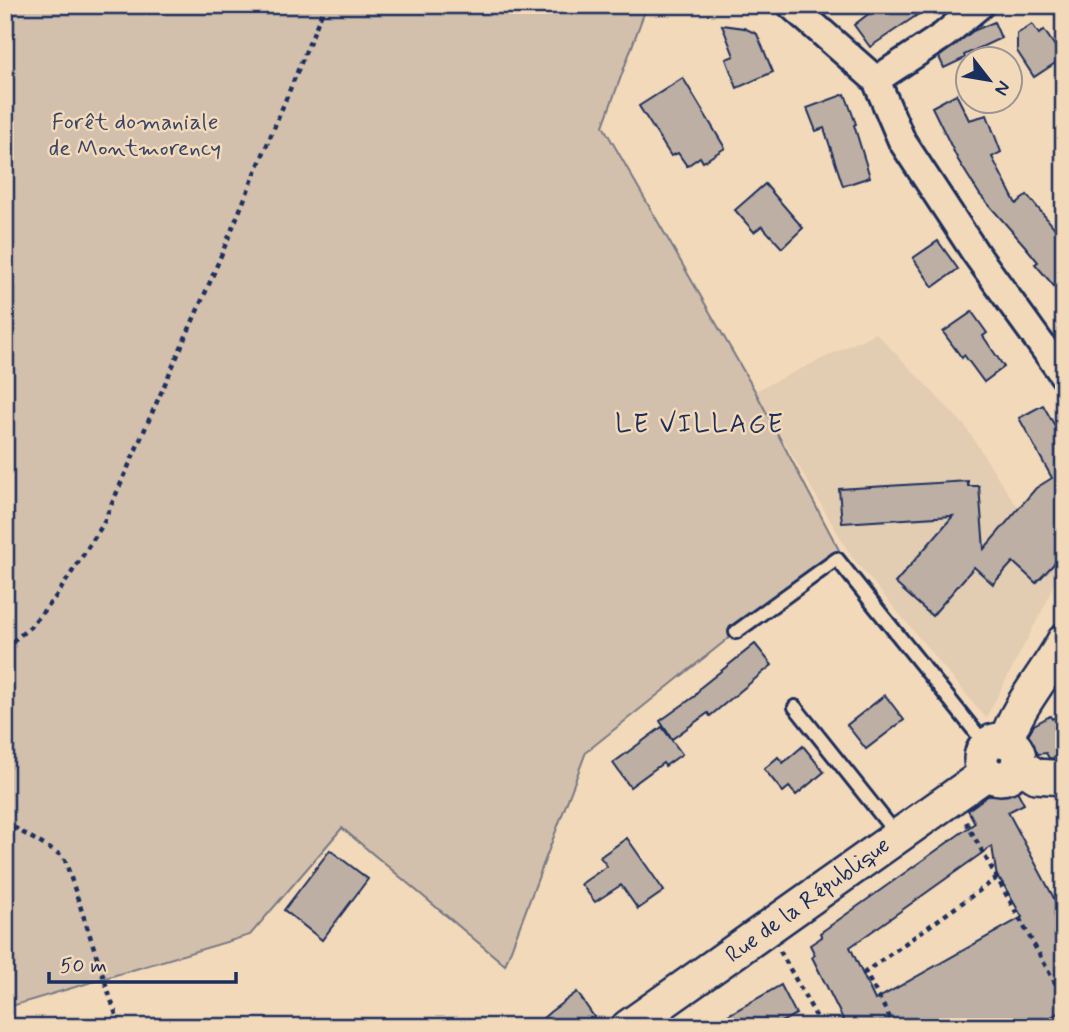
<svg xmlns="http://www.w3.org/2000/svg" width="1069" height="1032" viewBox="0 0 1069 1032" font-family="Mynerve,sans-serif">
<style>
.built{fill:#e2ccb2}
.green{fill:#d2c0ac;stroke:#767885;stroke-width:2}
.building{fill:#bdafa3;stroke:#1b2f5e;stroke-width:2;fill-rule:evenodd}
.lines{fill:none;stroke-linecap:round;stroke-linejoin:round}
.service-casing{stroke:#1b2f5e;stroke-width:18}
.minor-casing{stroke:#1b2f5e;stroke-width:32}
.tertiary-casing{stroke:#1b2f5e;stroke-width:38}
.path{stroke:#1b2f5e;stroke-width:4.5;stroke-dasharray:5 5;stroke-linecap:butt}
.service{stroke:#f2d9b9;stroke-width:12}
.minor{stroke:#f2d9b9;stroke-width:26}
.tertiary{stroke:#f2d9b9;stroke-width:33}
.labels{text-anchor:middle;stroke-width:5;stroke-linejoin:round;paint-order:stroke}
.park-label{font-size:23px;fill:#36456a;stroke:#f2d9b9}
.street-label{font-size:23px;fill:#1b2f5e;stroke:#f2d9b9}
.quarter-label{font-size:26px;letter-spacing:2px;fill:#1b2f5e;stroke:#f2d9b9}
</style>
<rect width="100%" height="100%" fill="#f2d9b9"/>
<filter id="ink" filterUnits="userSpaceOnUse"><feTurbulence type="fractalNoise" baseFrequency=".0143" numOctaves="2"/><feDisplacementMap in="SourceGraphic" scale="14" xChannelSelector="R" yChannelSelector="G"/><feConvolveMatrix kernelMatrix="1 2 1 2 8 2 1 2 1" color-interpolation-filters="sRGB"/></filter>
<g filter="url(#ink)">
<path class="built" d="M 876,333 L 965,426 L 1013,501 L 1040,528 L 1043,548 L 1062,565 L 1045,605 L 986,718 L 851,556 L 755,391 Z"/>
<path class="green" d="M 5,5 L 647,5 L 603,126 L 755,391 L 839,550 L 586,752 L 505,965 L 342,828 L 250,935 L 5,1008 Z"/>
<g class="building">
<path d="M 880,5 L 932,5 L 870,47 L 854,25 Z"/>
<path d="M 994,22 L 1001,38 L 964,55 L 965,58 L 944,68 L 939,57 L 973,31 Z"/>
<path d="M 1032,24 L 1039,34 L 1044,30 L 1063,58 L 1034,77 L 1017,51 L 1017,34 Z"/>
<path d="M 722,25 L 744,28 L 757,34 L 773,72 L 737,88 L 726,59 L 734,56 Z"/>
<path d="M 683,78 L 725,148 L 703,162 L 700,157 L 687,166 L 678,153 L 671,156 L 639,106 Z"/>
<path d="M 845,94 L 856,124 L 854,125 L 870,177 L 843,186 L 824,128 L 816,131 L 807,108 Z"/>
<path d="M 956,94 L 969,120 L 987,115 L 1001,152 L 992,157 L 1016,204 L 1027,195 L 1064,239 L 1064,298 L 1035,264 L 1038,262 L 1025,246 L 980,195 L 958,160 L 932,107 Z"/>
<path d="M 765,184 L 803,228 L 782,248 L 762,226 L 754,232 L 735,210 Z"/>
<path d="M 938,241 L 958,269 L 933,287 L 913,258 Z"/>
<path d="M 972,312 L 987,333 L 983,336 L 1004,367 L 984,382 L 964,355 L 962,358 L 943,332 Z"/>
<path d="M 1043,405 L 1064,442 L 1064,553 L 1036,583 L 1013,562 L 993,584 L 974,567 L 932,616 L 895,583 L 953,516 L 842,523 L 839,489 L 968,481 L 968,486 L 979,486 L 984,549 L 1036,488 L 1052,478 L 1019,418 Z"/>
<path d="M 755,644 L 772,665 L 710,716 L 708,713 L 672,739 L 660,721 L 695,696 L 701,687 Z"/>
<path d="M 885,695 L 904,720 L 866,749 L 847,725 Z"/>
<path d="M 1064,712 L 1064,759 L 1049,758 L 1046,753 L 1038,754 L 1028,736 L 1034,725 L 1050,716 L 1052,719 Z"/>
<path d="M 662,727 L 682,754 L 665,766 L 663,763 L 630,787 L 613,763 Z"/>
<path d="M 803,746 L 824,772 L 796,795 L 789,787 L 783,792 L 764,769 L 778,757 L 783,763 Z"/>
<path d="M 1014,785 L 1024,804 L 1008,812 L 1064,917 L 1064,1010 L 1033,1027 L 908,1027 L 904,1021 L 895,1027 L 847,1027 L 812,957 L 815,955 L 810,945 L 822,937 L 820,933 L 975,823 L 968,810 L 986,797 ZM 992,846 L 997,878 L 1002,882 L 1022,917 L 875,1000 L 850,947 Z"/>
<path d="M 627,838 L 664,891 L 638,909 L 621,885 L 595,902 L 581,884 L 607,866 L 600,857 Z"/>
<path d="M 330,850 L 368,879 L 322,940 L 284,910 Z"/>
<path d="M 781,985 L 796,1014 L 772,1027 L 707,1027 Z"/>
<path d="M 577,992 L 601,1027 L 533,1027 L 550,1012 Z"/>
</g>
<g class="lines">
<g class="service-casing">
<g id="service">
<path d="M 736,632 L 837,559 L 986,745"/>
<path d="M 795,707 L 897,835"/>
</g>
</g>
<g class="minor-casing">
<g id="minor">
<path d="M 791,5 L 876,80 L 902,141 L 976,254 L 1064,376"/>
<path d="M 876,80 L 944,35 L 980,5"/>
</g>
</g>
<g class="tertiary-casing">
<g id="tertiary">
<circle cx="1000" cy="759" r="19"/>
<path d="M 1006,741 C 1018,704 1046,675 1064,641"/>
<path d="M 1018,764 L 1036,776 L 1064,778"/>
<path d="M 628,1027 L 987,773"/>
</g>
</g>
<g class="path">
<path d="M 5,648 L 30,627 L 57,595 L 102,526 L 210,282 L 325,5"/>
<path d="M 5,822 L 64,857 L 120,1027"/>
<path d="M 966,822 L 1064,999"/>
<path d="M 780,951 L 822,1027"/>
<path d="M 895,1027 L 865,972 L 997,878"/>
</g>
<use href="#service" class="service"/>
<use href="#minor" class="minor"/>
<use href="#tertiary" class="tertiary"/>
</g>
</g>
<g class="labels">
<g class="park-label">
<text x="135" y="129">Forêt domaniale<tspan x="135" dy="26">de Montmorency</tspan></text>
</g>
<g class="street-label">
<text transform="translate(807 899) rotate(-36)" y="8">Rue de la République</text>
</g>
<g class="quarter-label">
<text x="700" y="432">LE VILLAGE</text>
</g>
</g>
<rect width="1069" height="1032" fill="none" stroke="#f2d9b9" stroke-width="28"/>
<rect x="14" y="14" width="1041" height="1004" fill="none" stroke="#1b2f5e" stroke-width="2.5" filter="url(#ink)"/>
<g transform="translate(989 80) rotate(121)"><circle r="33" fill="#f2d9b9" stroke="#9c9595" stroke-width="2"/>
<path d="M0-5L12 26L0 18L-12 26Z" fill="#1b2f5e"/>
<text y="-10" font-size="19" font-weight="bold" text-anchor="middle" fill="#1b2f5e">N</text>
</g>
<path d="M49 972v10h187v-10" fill="none" stroke="#1b2f5e" stroke-width="3.5"/>
<text x="60" y="972" font-size="21" fill="#1b2f5e" stroke="#f2d9b9" stroke-width="5" paint-order="stroke">50 m</text>
</svg>
